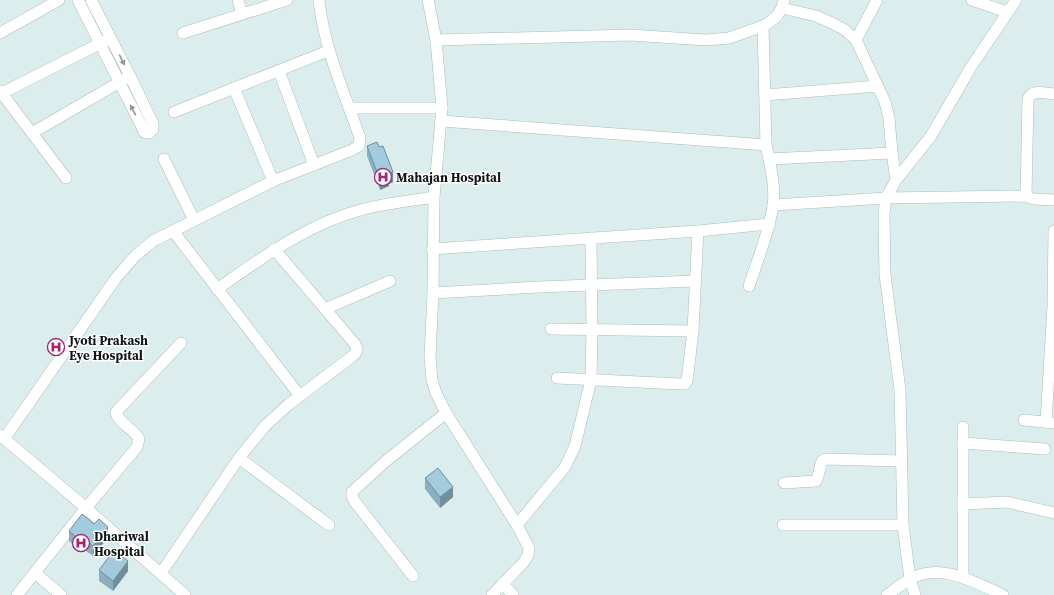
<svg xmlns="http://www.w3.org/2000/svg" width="1054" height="595" viewBox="0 0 1054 595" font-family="'Source Serif 4',serif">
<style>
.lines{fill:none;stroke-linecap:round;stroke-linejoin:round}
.minor-casing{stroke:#abbdbc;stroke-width:12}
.minor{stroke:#fff;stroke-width:11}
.wall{fill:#8bafbe}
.shaded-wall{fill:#718f9b}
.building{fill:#a2ccdd;stroke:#718f9b}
.oneway{fill:#939696}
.labels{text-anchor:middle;stroke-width:3;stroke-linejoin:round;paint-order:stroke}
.poi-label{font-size:13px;font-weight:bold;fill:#0f1515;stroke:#fff;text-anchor:start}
</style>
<rect width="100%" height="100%" fill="#dbeeed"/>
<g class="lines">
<g class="minor-casing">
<g id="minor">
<path d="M 78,0 L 143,129 L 144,132 L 149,133 L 153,129 L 153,124 L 130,76 L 91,0"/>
<path d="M 238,0 L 242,14"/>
<path d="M 428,0 L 436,40 L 442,108 L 434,197 L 433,293 L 430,357 L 432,380 L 436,393 L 446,413 L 517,525 L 529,548 L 528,555 L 524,562 L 492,595"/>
<path d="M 972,0 L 1007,12"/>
<path d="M 782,8 L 816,16 L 832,23 L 845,30 L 856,40 L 885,102 L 889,118 L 892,153 L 896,180"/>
<path d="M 0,33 L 59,0"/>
<path d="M 183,33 L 287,0"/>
<path d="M 436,40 L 630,35 L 706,40 L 729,38 L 763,26 L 771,21 L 777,16 L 782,8 L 784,0"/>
<path d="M 856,40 L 877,0"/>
<path d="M 279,71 L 314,165"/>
<path d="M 234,88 L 273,181"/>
<path d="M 0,91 L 66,178"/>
<path d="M 2,93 L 107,40"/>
<path d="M 765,95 L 878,86"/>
<path d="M 349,108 L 442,108"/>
<path d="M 174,112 L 328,51"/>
<path d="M 441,121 L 766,145"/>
<path d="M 32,133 L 125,79"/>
<path d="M 164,159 L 194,220"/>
<path d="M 769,159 L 892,153"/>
<path d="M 1026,196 L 1028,99 C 1032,89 1045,93 1054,94"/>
<path d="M 773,205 L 886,198 L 1026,196 L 1033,199 L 1054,200"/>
<path d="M 173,231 L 300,396"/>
<path d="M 432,249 L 698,231 L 770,224"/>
<path d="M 749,286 C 757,262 769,232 773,206 C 776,188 770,163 766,145 L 763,26"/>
<path d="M 217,289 C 263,257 309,223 364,209 C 387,203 411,201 434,197"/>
<path d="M 433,293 L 539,287 L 696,281"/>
<path d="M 325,309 L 390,281"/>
<path d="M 551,329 L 693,331"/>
<path d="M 557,378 L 680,384 L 685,384 L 687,381 L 693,331 L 698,231"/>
<path d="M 1024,420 L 1053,423"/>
<path d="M 1046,422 L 1053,306 L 1054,231"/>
<path d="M 963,427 L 963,577"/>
<path d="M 0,435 L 86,508 L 185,595"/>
<path d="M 4,439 L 116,278 L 135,256 L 153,241 L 273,181 L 352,150 L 359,146 L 360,138 C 344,92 324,48 319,0"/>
<path d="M 963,443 L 1045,449"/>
<path d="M 239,458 L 329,525"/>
<path d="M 784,483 L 816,481 C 820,474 819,467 822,461 L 826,459 L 902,461"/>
<path d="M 963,504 L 1007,502 L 1054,513"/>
<path d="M 517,525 L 565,467 L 575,446 L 591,380 L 592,330 L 591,238"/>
<path d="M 783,525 L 903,525"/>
<path d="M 35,573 L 61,595"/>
<path d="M 161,573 L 239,458 L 265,426 L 288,405 L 350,358 L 355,354 L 357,349 L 355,344 L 274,249"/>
<path d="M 413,576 L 355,502 L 352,496 L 352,492 L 386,461 L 446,413"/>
<path d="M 503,584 L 513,595"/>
<path d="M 17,595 L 86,508 L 137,447 L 139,439 C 134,429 118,423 116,412 L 181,343"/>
<path d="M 887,595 C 894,590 902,584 910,579 C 941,562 974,582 1003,595"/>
<path d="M 915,595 L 910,579 L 903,525 L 900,390 L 885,275 L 884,213 L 886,198 L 896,180 L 931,136 L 971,67 L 1016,0"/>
</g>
</g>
<use href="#minor" class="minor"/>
</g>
<g class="wall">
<path d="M 367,146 L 393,182 L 389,184 L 389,186 L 380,190 L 367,156 Z"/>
<path d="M 48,344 L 59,347 L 55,353 L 48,348 Z"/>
<path d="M 425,478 L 453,497 L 440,508 L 425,489 Z"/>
<path d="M 69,531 L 108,537 L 93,556 L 82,548 L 80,550 L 69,541 Z"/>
<path d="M 99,570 L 128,571 L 113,591 L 99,581 Z"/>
</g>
<g class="shaded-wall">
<path d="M 393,172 L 393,182 L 389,184 L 389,186 L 380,190 L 380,180 L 388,174 Z"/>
<path d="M 59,344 L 59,347 L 55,353 L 55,350 Z"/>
<path d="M 453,487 L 453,497 L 440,508 L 440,497 Z"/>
<path d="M 108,527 L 108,537 L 93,556 L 93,546 Z"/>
<path d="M 82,537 L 82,548 L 80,550 L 80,540 Z"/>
<path d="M 128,561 L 128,571 L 113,591 L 113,581 Z"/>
</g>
<g class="building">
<path d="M 377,142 L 379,147 L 383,146 L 393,172 L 388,174 L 389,176 L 380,180 L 367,146 Z"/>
<path d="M 53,339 L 59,344 L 55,350 L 48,344 Z"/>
<path d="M 438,468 L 453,487 L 440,497 L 425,478 Z"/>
<path d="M 82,514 L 94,524 L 99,519 L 108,527 L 93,546 L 82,537 L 80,540 L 69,531 Z"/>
<path d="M 114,550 L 128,561 L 113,581 L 99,570 Z"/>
</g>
<defs><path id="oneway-solid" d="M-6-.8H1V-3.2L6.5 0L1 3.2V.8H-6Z"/></defs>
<g class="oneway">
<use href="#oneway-solid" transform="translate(122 60) rotate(63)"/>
<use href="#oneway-solid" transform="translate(133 110) rotate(-117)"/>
</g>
<defs>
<g id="hospital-ring" transform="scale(0.9)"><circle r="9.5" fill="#fff" stroke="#a42474" stroke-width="1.5"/><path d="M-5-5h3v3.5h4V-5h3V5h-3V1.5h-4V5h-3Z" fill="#a42474"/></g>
</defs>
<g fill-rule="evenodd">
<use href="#hospital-ring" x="383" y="177"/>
<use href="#hospital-ring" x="56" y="347"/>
<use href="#hospital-ring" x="81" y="543"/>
</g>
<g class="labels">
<g class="poi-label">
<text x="396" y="182">Mahajan Hospital</text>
<text x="69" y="345">Jyoti Prakash<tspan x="69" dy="15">Eye Hospital</tspan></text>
<text x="94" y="541">Dhariwal<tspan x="94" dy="15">Hospital</tspan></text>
</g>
</g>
</svg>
